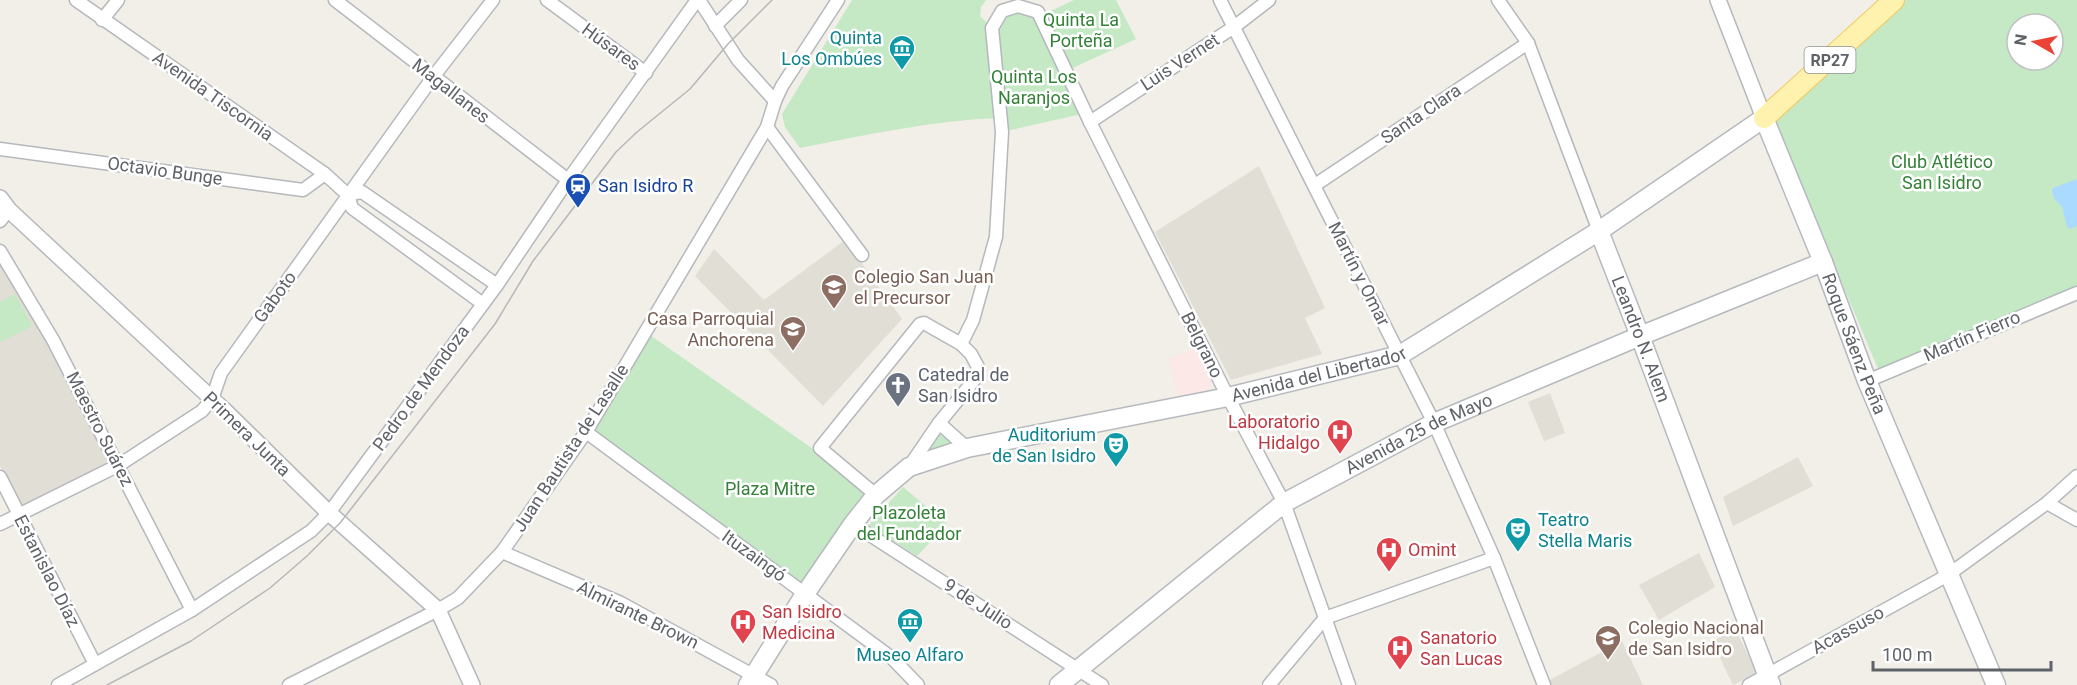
<svg xmlns="http://www.w3.org/2000/svg" width="2077" height="685" viewBox="0 0 2077 685" font-family="Roboto,sans-serif">
<style>
.education{fill:#e1ded6}
.medical{fill:#fce8e6}
.green{fill:#c5e8c5;fill-rule:evenodd}
.water{fill:#aadaff}
.lines{fill:none;stroke-linecap:round;stroke-linejoin:round}
.minor-casing{stroke:#b5b8bc;stroke-width:15}
.tertiary-casing{stroke:#b5b8bc;stroke-width:18}
.secondary-casing{stroke:#b6babf;stroke-width:21}
.primary-casing{stroke:#f2c960;stroke-width:22}
.minor{stroke:#fff;stroke-width:12}
.tertiary{stroke:#fff;stroke-width:15}
.secondary{stroke:#fff;stroke-width:18}
.primary{stroke:#fff2af;stroke-width:20}
.tram{stroke:#b6b7b8;stroke-width:1.5}
.labels{text-anchor:middle;stroke-width:5;stroke-linejoin:round;paint-order:stroke}
.shield{fill:#fff;stroke:#8f9295;stroke-width:1.5}
.shield-label{font-size:16px;font-weight:bold;fill:#5f6368}
.park-label{font-size:18px;fill:#348238;stroke:#fff}
.culture-label{font-size:18px;fill:#0d838f;stroke:#fff;text-anchor:end}
.street-label{font-size:18px;fill:#5f6368;stroke:#fff}
.transit-label{font-size:18px;fill:#164399;stroke:#fff;text-anchor:start}
.education-label{font-size:18px;fill:#785e54;stroke:#fff;text-anchor:start}
.worship-label{font-size:18px;fill:#5b616d;stroke:#fff;text-anchor:start}
.health-label{font-size:18px;fill:#be3a42;stroke:#fff;text-anchor:start}
</style>
<rect width="100%" height="100%" fill="#f1efe8"/>
<g class="education">
<path d="M 1259,166 L 1325,308 L 1305,318 L 1322,354 L 1231,380 L 1155,232 Z"/>
<path d="M 845,240 L 902,319 L 823,406 L 695,276 L 714,249 L 764,300 Z"/>
<path d="M 0,265 L 46,334 L 113,462 L 21,507 L 0,466 Z"/>
<path d="M 1550,393 L 1565,433 L 1544,441 L 1528,402 Z"/>
<path d="M 1798,457 L 1813,486 L 1733,526 L 1723,497 Z"/>
<path d="M 1699,553 L 1715,587 L 1659,620 L 1639,585 Z"/>
<path d="M 1736,630 L 1757,674 L 1733,685 L 1712,641 Z"/>
<path d="M 1622,641 L 1643,685 L 1550,685 L 1548,681 Z"/>
</g>
<path class="medical" d="M 1195,349 L 1211,384 L 1208,392 L 1180,398 L 1168,359 Z"/>
<g class="green">
<path d="M 852,0 L 986,0 L 981,7 L 980,16 L 992,28 L 1018,6 L 1040,16 L 1074,0 L 1116,0 L 1136,39 L 1066,71 L 1086,113 L 1002,132 L 1000,118 C 933,120 867,135 800,148 L 785,127 L 782,114 Z"/>
<path d="M 1905,0 L 2077,0 L 2077,290 L 1881,376 L 1773,119 ZM 2017,24 L 2053,24 L 2053,60 L 2017,60 Z"/>
<path d="M 15,294 L 32,326 L 0,342 L 0,302 Z"/>
<path d="M 650,335 L 813,449 L 867,495 L 803,586 L 593,430 Z"/>
<path d="M 940,428 L 960,447 L 916,462 Z"/>
<path d="M 903,487 L 947,524 L 917,556 L 869,525 Z"/>
</g>
<path class="water" d="M 2077,179 L 2077,226 L 2069,229 L 2067,227 L 2062,207 L 2054,198 L 2052,191 L 2053,188 Z"/>
<g class="lines">
<g class="minor-casing">
<g id="minor">
<path d="M 76,0 L 325,174 L 348,195 L 352,208 L 483,304"/>
<path d="M 335,0 L 568,180"/>
<path d="M 547,0 L 646,73"/>
<path d="M 699,0 L 738,60 L 775,101"/>
<path d="M 1220,0 L 1434,423 L 1494,558 L 1544,685"/>
<path d="M 1498,0 L 1528,43 L 1599,231"/>
<path d="M 102,20 L 118,0"/>
<path d="M 715,26 L 741,0"/>
<path d="M 1090,122 L 1234,27 L 1269,0"/>
<path d="M 767,127 L 862,255"/>
<path d="M 0,149 L 303,190 L 325,174"/>
<path d="M 1315,185 L 1528,43"/>
<path d="M 348,195 L 362,192 L 497,285"/>
<path d="M 0,221 L 9,210"/>
<path d="M 0,251 L 53,340 L 192,610"/>
<path d="M 1867,381 L 2077,293"/>
<path d="M 939,423 L 967,448"/>
<path d="M 586,432 L 892,658 L 918,685"/>
<path d="M 909,467 L 939,423 L 975,379 L 978,367 L 971,354 L 961,344 L 973,320 L 996,237 L 1002,132 L 992,28 L 1002,11 L 1018,6 L 1038,12 L 1090,122 L 1228,397 L 1284,503 L 1349,685"/>
<path d="M 0,477 L 95,664"/>
<path d="M 876,495 L 820,448 L 920,324 L 924,323 L 961,344"/>
<path d="M 2047,503 L 2077,520"/>
<path d="M 0,524 L 119,465 L 202,411 L 212,399 L 221,373 L 433,77 L 493,0"/>
<path d="M 853,524 L 1102,685"/>
<path d="M 502,552 L 621,603 L 771,685"/>
<path d="M 58,685 L 192,610 L 311,531 L 329,513 L 497,285 L 568,180 L 697,0"/>
<path d="M 289,685 L 438,610 L 458,598 L 502,552 L 586,432 L 767,127 L 775,101 L 782,86 L 838,0"/>
<path d="M 1269,685 L 1325,618 L 1494,558"/>
<path d="M 1749,685 L 1948,575 L 2047,503 L 2077,476"/>
</g>
</g>
<g class="tertiary-casing">
<g id="tertiary">
<path d="M 1718,0 L 1764,118"/>
<path d="M 0,198 L 9,210 L 225,411 L 329,513 L 438,610 L 472,685"/>
</g>
</g>
<g class="secondary-casing">
<g id="secondary">
<path id="s1" d="M 1599,231 L 1640,336 L 1771,685"/>
<path id="s2" d="M 748,685 L 805,594 L 853,524 L 876,495 L 909,467 L 967,448 L 1228,397 L 1400,355 L 1599,231 L 1764,118 L 1823,262 L 1867,381 L 1996,685"/>
<path id="s3" d="M 1059,685 L 1284,503 L 1434,423 L 1640,336 L 1823,262"/>
</g>
</g>
<g class="primary-casing">
<path id="primary" d="M 1764,118 L 1894,0"/>
</g>
<use href="#minor" class="minor"/>
<use href="#tertiary" class="tertiary"/>
<use href="#secondary" class="secondary"/>
<use href="#primary" class="primary"/>
<path class="tram" d="M 107,685 L 191,641 L 270,588 L 307,556 L 340,523 L 495,324 L 533,261 L 616,152 L 637,132 L 690,89 L 728,44 L 772,0"/>
</g>
<defs>
<g id="museum-pin" transform="scale(1.35)"><path d="M0 17L-7.5 6A9.5 9.5 0 1 1 7.5 6Z" fill="#0f9aa8" stroke="#fff"/><path d="M0-6L6-3V-2H-6V-3ZM-5-1h2V3h-2ZM-1-1h2V3h-2ZM3-1h2V3H3ZM-6 4H6V6H-6Z" fill="#fff"/></g>
<g id="station-pin" transform="scale(1.35)"><path d="M0 17L-7.5 6A9.5 9.5 0 1 1 7.5 6Z" fill="#1a4fb4" stroke="#fff"/><path d="M-3-6H3Q5-6 5-4V2Q5 4 3 4L4.5 6H3L1.5 4h-3L-3 6H-4.5L-3 4Q-5 4-5 2V-4Q-5-6-3-6ZM-3.5-4v3h7v-3ZM-3.5 1v1.5H-2V1ZM2 1v1.5H3.5V1Z" fill="#fff"/></g>
<g id="university-pin" transform="scale(1.35)"><path d="M0 17L-7.5 6A9.5 9.5 0 1 1 7.5 6Z" fill="#8d6e63" stroke="#fff"/><path d="M0-5L7-2L0 1L-7-2ZM-4 1L0 2.5L4 1V4Q0 6-4 4Z" fill="#fff"/></g>
<g id="church-pin" transform="scale(1.35)"><path d="M0 17L-7.5 6A9.5 9.5 0 1 1 7.5 6Z" fill="#6b7280" stroke="#fff"/><path d="M-1.2-6h2.4v3.5h3.3v2.4h-3.3V6h-2.4V-.1h-3.3v-2.4h3.3Z" fill="#fff"/></g>
<g id="hospital-pin" transform="scale(1.35)"><path d="M0 17L-7.5 6A9.5 9.5 0 1 1 7.5 6Z" fill="#e0444e" stroke="#fff"/><path d="M-5-5h3v3.5h4V-5h3V5h-3V1.5h-4V5h-3Z" fill="#fff"/></g>
<g id="theatre-pin" transform="scale(1.35)"><path d="M0 17L-7.5 6A9.5 9.5 0 1 1 7.5 6Z" fill="#0f9aa8" stroke="#fff"/><path d="M-5-5.5Q0-4 5-5.5V0Q5 5 0 6Q-5 5-5 0ZM-3.3-2.5H-1v1.5H-3.3ZM1-2.5H3.3v1.5H1ZM-2.8 1Q0 5.5 2.8 1Z" fill="#fff"/></g>
</defs>
<g fill-rule="evenodd">
<use href="#museum-pin" x="902" y="48"/>
<use href="#station-pin" x="578" y="186"/>
<use href="#university-pin" x="834" y="287"/>
<use href="#university-pin" x="793" y="329"/>
<use href="#church-pin" x="898" y="385"/>
<use href="#hospital-pin" x="1340" y="432"/>
<use href="#theatre-pin" x="1116" y="445"/>
<use href="#theatre-pin" x="1518" y="530"/>
<use href="#hospital-pin" x="1389" y="550"/>
<use href="#museum-pin" x="910" y="621"/>
<use href="#hospital-pin" x="743" y="622"/>
<use href="#university-pin" x="1608" y="638"/>
<use href="#hospital-pin" x="1400" y="648"/>
</g>
<g class="labels">
<rect class="shield" x="1804.5" y="47" width="51" height="26" rx="4.5"/>
<g class="shield-label">
<text x="1830" y="66">RP27</text>
</g>
<g class="park-label">
<text x="1081" y="26">Quinta La<tspan x="1081" dy="21">Porteña</tspan></text>
<text x="1034" y="83">Quinta Los<tspan x="1034" dy="21">Naranjos</tspan></text>
<text x="1942" y="168">Club Atlético<tspan x="1942" dy="21">San Isidro</tspan></text>
<text x="770" y="495">Plaza Mitre</text>
<text x="909" y="519">Plazoleta<tspan x="909" dy="21">del Fundador</tspan></text>
</g>
<g class="culture-label">
<text x="882" y="44">Quinta<tspan x="882" dy="21">Los Ombúes</tspan></text>
<text x="1096" y="441">Auditorium<tspan x="1096" dy="21">de San Isidro</tspan></text>
<text x="1538" y="526" text-anchor="start">Teatro<tspan x="1538" dy="21">Stella Maris</tspan></text>
<text x="910" y="661" text-anchor="middle">Museo Alfaro</text>
</g>
<g class="street-label">
<text transform="translate(611 47) rotate(36)" y="6">Húsares</text>
<text transform="translate(1180 62) rotate(-33)" y="6">Luis Vernet</text>
<text transform="translate(451 91) rotate(38)" y="6">Magallanes</text>
<text transform="translate(213 96) rotate(35)" y="6">Avenida Tiscornia</text>
<text transform="translate(1421 114) rotate(-34)" y="6">Santa Clara</text>
<text transform="translate(165 171) rotate(8)" y="6">Octavio Bunge</text>
<text transform="translate(1359 274) rotate(63)" y="6">Martín y Omar</text>
<text transform="translate(275 297) rotate(-54)" y="6">Gaboto</text>
<text transform="translate(1972 336) rotate(-23)" y="6">Martín Fierro</text>
<text dy="6" stroke="none"><textPath href="#s1" startOffset="116">Leandro N. Alem</textPath></text>
<text dy="6" stroke="none"><textPath href="#s2" startOffset="1454">Roque Sáenz Peña</textPath></text>
<text transform="translate(1202 345) rotate(63)" y="6">Belgrano</text>
<text dy="6" stroke="none"><textPath href="#s2" startOffset="693">Avenida del Libertador</textPath></text>
<text transform="translate(421 388) rotate(-54)" y="6">Pedro de Mendoza</text>
<text transform="translate(100 429) rotate(63)" y="6">Maestro Suárez</text>
<text transform="translate(247 434) rotate(44)" y="6">Primera Junta</text>
<text dy="6" stroke="none"><textPath href="#s3" startOffset="441">Avenida 25 de Mayo</textPath></text>
<text transform="translate(571 448) rotate(-57)" y="6">Juan Bautista de Lasalle</text>
<text transform="translate(754 556) rotate(36)" y="6">Ituzaingó</text>
<text transform="translate(47 571) rotate(63)" y="6">Estanislao Díaz</text>
<text transform="translate(978 604) rotate(33)" y="6">9 de Julio</text>
<text transform="translate(638 615) rotate(26)" y="6">Almirante Brown</text>
<text transform="translate(1848 630) rotate(-29)" y="6">Acassuso</text>
</g>
<g class="transit-label">
<text x="598" y="192">San Isidro R</text>
</g>
<g class="education-label">
<text x="854" y="283">Colegio San Juan<tspan x="854" dy="21">el Precursor</tspan></text>
<text x="774" y="325" text-anchor="end">Casa Parroquial<tspan x="774" dy="21">Anchorena</tspan></text>
<text x="1628" y="634">Colegio Nacional<tspan x="1628" dy="21">de San Isidro</tspan></text>
</g>
<g class="worship-label">
<text x="918" y="381">Catedral de<tspan x="918" dy="21">San Isidro</tspan></text>
</g>
<g class="health-label">
<text x="1320" y="428" text-anchor="end">Laboratorio<tspan x="1320" dy="21">Hidalgo</tspan></text>
<text x="1408" y="556">Omint</text>
<text x="762" y="618">San Isidro<tspan x="762" dy="21">Medicina</tspan></text>
<text x="1420" y="644">Sanatorio<tspan x="1420" dy="21">San Lucas</tspan></text>
</g>
</g>
<g transform="translate(2035 42) rotate(279)"><circle r="28" fill="#ffffff" stroke="#bfc1c3" stroke-width="1.5"/>
<path d="M0-4.5L10 22L0 15L-10 22Z" fill="#ea4335"/>
<text y="-9" font-size="16" font-weight="bold" text-anchor="middle" fill="#5f6368">N</text>
</g>
<path d="M1873 661v9h178v-9" fill="none" stroke="#5f6368" stroke-width="3"/>
<text x="1882" y="661" font-size="18" fill="#5f6368" stroke="#ffffff" stroke-width="4.5" paint-order="stroke">100 m</text>
</svg>
